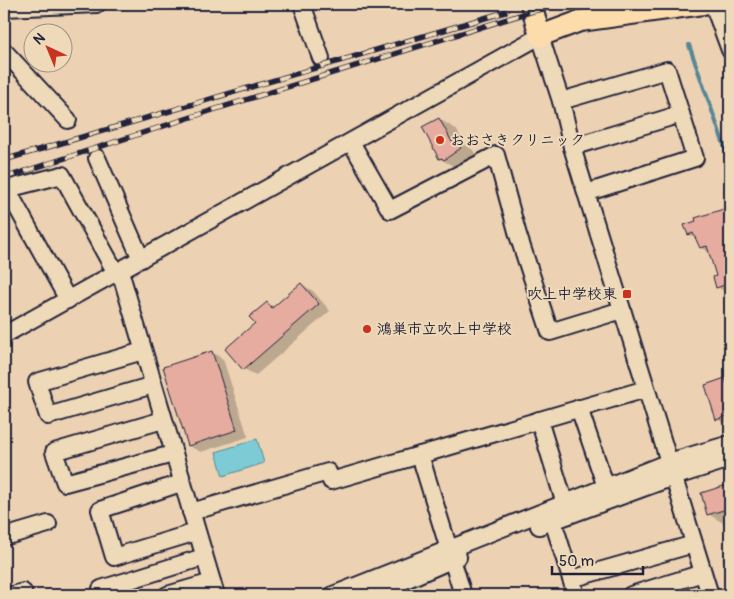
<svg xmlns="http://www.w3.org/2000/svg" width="734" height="599" viewBox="0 0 734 599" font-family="Pangolin,'Klee One',sans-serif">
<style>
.water{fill:#7bcbd5;stroke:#578797}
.shadow{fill:#0003}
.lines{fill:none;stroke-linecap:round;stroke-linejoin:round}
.stream{stroke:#578797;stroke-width:4}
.building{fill:#e5ac9f;stroke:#22223b}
.minor-casing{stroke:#22223b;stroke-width:20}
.major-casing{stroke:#22223b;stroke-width:24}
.minor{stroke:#eedab8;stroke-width:16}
.major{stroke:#fddcac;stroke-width:20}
.rail-casing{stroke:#22223b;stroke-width:5.5}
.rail{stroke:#eedab8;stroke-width:4;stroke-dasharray:11;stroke-linecap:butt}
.poi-dot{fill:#c8321e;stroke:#eedab8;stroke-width:2}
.labels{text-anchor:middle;stroke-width:4;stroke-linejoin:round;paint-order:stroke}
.poi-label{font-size:15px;font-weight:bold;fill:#22223b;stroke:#eedab8;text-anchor:start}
</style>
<rect width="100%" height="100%" fill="#ecd1b3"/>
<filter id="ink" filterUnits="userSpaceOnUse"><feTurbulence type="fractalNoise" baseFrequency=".02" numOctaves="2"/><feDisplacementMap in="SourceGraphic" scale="10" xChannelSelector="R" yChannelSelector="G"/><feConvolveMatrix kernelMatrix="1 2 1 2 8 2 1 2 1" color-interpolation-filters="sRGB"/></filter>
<g filter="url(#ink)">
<path class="water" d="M 257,439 L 264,463 L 223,476 L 216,452 Z"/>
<g class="shadow">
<path d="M 439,119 L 456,129 L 465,145 L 473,150 L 477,158 L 457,168 L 440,159 Z"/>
<path d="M 730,209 L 730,293 L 729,294 L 717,287 L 718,277 L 710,253 L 701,247 L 697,239 L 689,234 L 698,222 L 697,219 Z"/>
<path d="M 301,284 L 313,291 L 330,311 L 256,375 L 244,369 L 257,323 L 267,303 L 275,307 Z"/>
<path d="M 212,352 L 223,359 L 248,437 L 201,452 L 189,446 Z"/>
<path d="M 725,379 L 730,382 L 730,423 L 726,424 L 717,419 Z"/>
<path d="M 730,485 L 730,522 L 725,524 L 708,514 L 702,494 Z"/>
<path d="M 730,555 L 730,577 L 728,576 L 722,558 Z"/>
<path d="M 557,592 L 562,595 L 548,595 Z"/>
</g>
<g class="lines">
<path class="stream" d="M 689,45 L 730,162"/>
</g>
<g class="building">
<path d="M 439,118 L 452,142 L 456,139 L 461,148 L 444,160 L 442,158 L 439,159 L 422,127 Z"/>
<path d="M 730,207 L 730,283 L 716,288 L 713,277 L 716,276 L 707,246 L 700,248 L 693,233 L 688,235 L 684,225 L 696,221 L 695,218 Z"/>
<path d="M 301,283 L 319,304 L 243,370 L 225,349 L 255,323 L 249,317 L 267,302 L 272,308 Z"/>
<path d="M 212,351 L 237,430 L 188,446 L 163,367 Z"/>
<path d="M 725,378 L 730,393 L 730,415 L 716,420 L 705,385 Z"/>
<path d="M 730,484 L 730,508 L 707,515 L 701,493 Z"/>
</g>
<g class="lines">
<g class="minor-casing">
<g id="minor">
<path d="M 302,4 L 321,58"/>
<path d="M 713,4 L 730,50"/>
<path d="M 4,8 L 97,4"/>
<path d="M 4,51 L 68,120"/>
<path d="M 561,101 L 667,70 L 695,158 L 586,193"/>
<path d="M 351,142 L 390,210 L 496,155 L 518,235 L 550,332 L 622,310"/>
<path d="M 572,147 L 681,114"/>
<path d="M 97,158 L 141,259"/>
<path d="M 120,271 L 216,595"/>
<path d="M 68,300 L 7,189 L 62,175 L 116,273"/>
<path d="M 4,335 L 540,36 L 561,101 L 572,147 L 710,595"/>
<path d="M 143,351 L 37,382 L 48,416 L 153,385"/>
<path d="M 579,408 L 606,487"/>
<path d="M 163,420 L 54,452 L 65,483 L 173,454"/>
<path d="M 539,420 L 565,504"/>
<path d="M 420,455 L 463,595"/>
<path d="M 181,483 L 100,510 L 114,557 L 196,532"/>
<path d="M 191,512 L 328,472 L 331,481 L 646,389"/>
<path d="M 553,521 L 576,595"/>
<path d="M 539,526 L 673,477 L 730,459"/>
<path d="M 4,537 L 48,524"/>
<path d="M 571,579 L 694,544"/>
<path d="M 13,595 L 23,592"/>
<path d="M 103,595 L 101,589 L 204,557"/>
<path d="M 167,595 L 212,582"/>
<path d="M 333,595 L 669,462 L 730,444"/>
<path d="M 371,595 L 458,557"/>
<path d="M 631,595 L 703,573"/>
</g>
</g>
<g class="major-casing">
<path id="major" d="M 531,4 L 540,36 L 580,21 L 703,4"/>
</g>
<use href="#minor" class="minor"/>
<use href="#major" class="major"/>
<g class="rail-casing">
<g id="rail">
<path d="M 4,160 L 505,12"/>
<path d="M 4,178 L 213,110 L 533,11 L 566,4"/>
</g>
</g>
<use href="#rail" class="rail"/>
</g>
</g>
<g class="poi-dot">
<circle cx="440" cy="140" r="5"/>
<rect x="622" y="289" width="10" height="10" rx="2.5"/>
<circle cx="367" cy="329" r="5"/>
</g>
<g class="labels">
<g class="poi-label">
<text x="450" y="145">おおさきクリニック</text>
<text x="617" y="299" text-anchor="end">吹上中学校東</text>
<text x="377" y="334">鴻巣市立吹上中学校</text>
</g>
</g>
<rect width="734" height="599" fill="none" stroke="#eedab8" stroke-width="20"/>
<rect x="10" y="10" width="714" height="579" fill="none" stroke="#22223b" stroke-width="2" filter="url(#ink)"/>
<g transform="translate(48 48) rotate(316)"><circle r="24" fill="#eedab8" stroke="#9c9086"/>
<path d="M0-4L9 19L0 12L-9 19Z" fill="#c8321e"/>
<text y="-8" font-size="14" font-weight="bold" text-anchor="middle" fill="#22223b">N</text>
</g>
<path d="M552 566v8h91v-8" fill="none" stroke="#22223b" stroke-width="2.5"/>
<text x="559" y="566" font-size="15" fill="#22223b" stroke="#eedab8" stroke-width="4" paint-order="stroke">50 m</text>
</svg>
